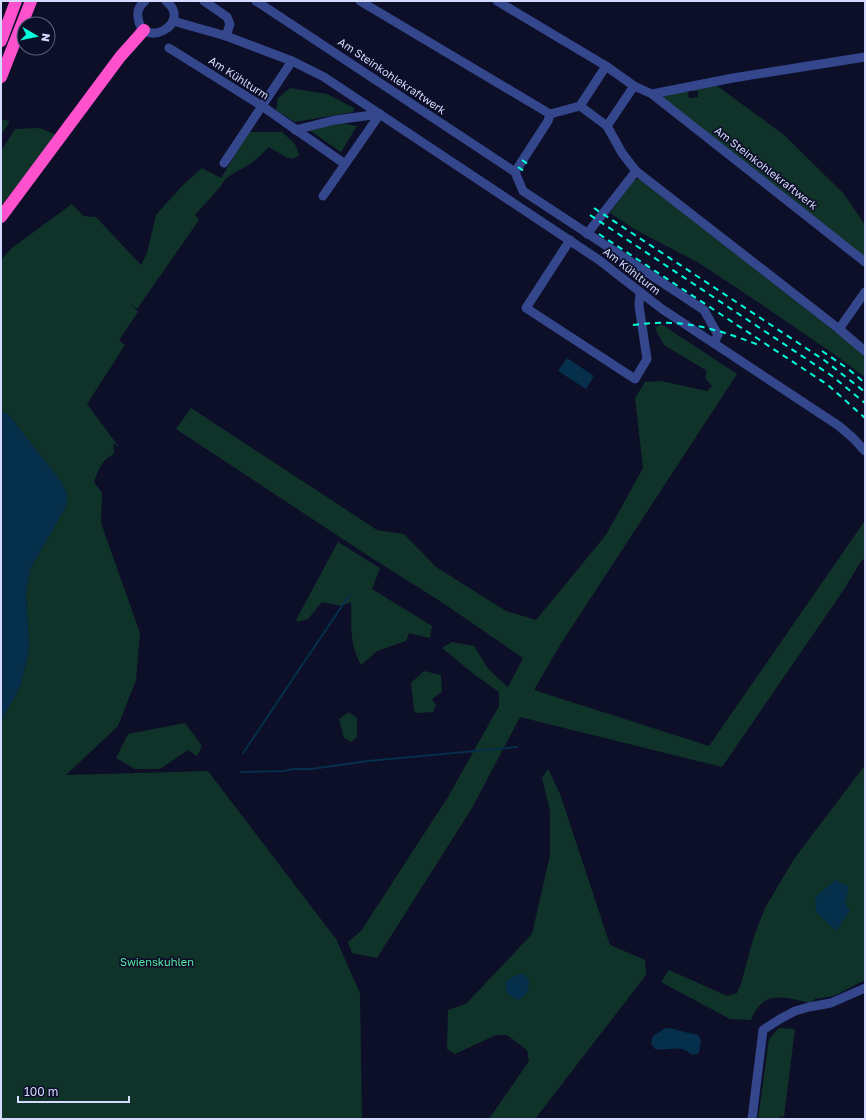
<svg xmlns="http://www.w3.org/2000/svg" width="866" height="1120" viewBox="0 0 866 1120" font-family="'Golos Text',sans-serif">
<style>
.green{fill:#103329}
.water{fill:#052f4a}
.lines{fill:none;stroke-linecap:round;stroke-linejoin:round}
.stream{stroke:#052f4a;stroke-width:2}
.minor{stroke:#34468c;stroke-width:9}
.highway{stroke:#ff50ce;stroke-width:12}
.rail{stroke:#01ffdb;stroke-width:2;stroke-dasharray:6 5;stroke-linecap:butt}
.labels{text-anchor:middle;stroke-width:3.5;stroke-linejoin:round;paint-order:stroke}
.street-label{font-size:11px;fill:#d5daff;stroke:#0d0f29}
.park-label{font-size:11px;fill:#55eba1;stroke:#0d0f29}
</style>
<rect width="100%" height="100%" fill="#0d0f29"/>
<g class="green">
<path d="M 716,85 L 784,135 L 844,194 L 865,225 L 865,257 L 662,99 L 662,95 L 689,89 L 690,91 L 688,92 L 689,98 L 698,97 L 698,91 L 691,91 L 691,89 Z"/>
<path d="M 290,88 L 327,94 L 354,108 L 353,112 L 295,122 L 276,110 L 278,98 Z"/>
<path d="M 1,119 L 10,121 L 1,135 Z"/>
<path d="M 334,122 L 357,126 L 341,152 L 309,130 Z"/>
<path d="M 40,128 L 56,135 L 1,206 L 1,151 L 15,129 Z"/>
<path d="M 249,132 L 282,132 L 295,144 L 299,155 L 294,159 L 286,157 L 269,147 C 263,153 257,159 250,164 C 241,170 225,175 221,186 L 195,215 L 199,220 L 137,309 L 130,303 L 138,312 L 119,340 L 125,345 L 87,404 L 119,447 L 113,443 L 114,454 C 101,460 99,469 94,482 L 102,493 L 101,523 L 140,633 L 136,680 L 118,726 L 66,775 L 208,771 L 336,939 L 360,993 L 362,1119 L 1,1119 L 1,721 L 20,687 L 27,659 L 29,644 L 26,595 L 30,569 L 67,505 L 67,495 L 62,483 L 8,414 L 1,412 L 1,260 L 12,248 L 72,204 L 83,216 L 96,217 L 141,265 L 147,253 L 156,215 L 182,186 L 202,168 L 221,178 Z"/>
<path d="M 640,179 L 865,355 L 865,377 L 838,357 L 761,304 L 699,263 L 636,230 L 610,213 L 634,180 Z"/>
<path d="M 661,324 L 737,374 L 560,645 L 534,690 L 709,746 L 864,522 L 865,523 L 865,559 L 861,561 L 845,588 L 722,767 L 520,717 L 472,808 L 377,958 L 352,953 L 348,942 L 361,931 L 448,797 L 499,706 L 499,692 L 475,675 L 442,648 L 452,642 L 474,646 L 489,670 L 508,687 L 523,658 L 443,603 L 364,553 L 176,429 L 191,408 L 377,530 L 404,534 L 436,567 L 506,611 L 536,620 L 606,535 L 643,468 L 635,398 L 645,382 L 661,381 L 707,391 L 712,386 L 705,378 L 707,371 L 664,345 L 655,328 Z"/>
<path d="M 338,542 L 380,568 L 372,589 L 432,626 L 430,638 L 409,633 L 406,641 L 377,651 L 361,665 C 349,642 352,627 351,602 L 342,606 L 322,602 L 308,619 L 298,622 L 296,620 Z"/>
<path d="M 424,671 L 441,675 L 442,692 L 432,699 L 436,705 L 433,712 L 416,713 L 414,710 L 411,683 Z"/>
<path d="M 349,712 L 357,718 L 357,737 L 351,742 L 344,738 L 339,719 Z"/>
<path d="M 185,723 L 202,746 L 197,756 L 188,750 L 160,769 L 135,769 L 116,758 L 128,734 Z"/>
<path d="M 865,765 L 865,980 L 834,996 L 815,999 L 810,1003 C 785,997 763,989 751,1020 L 730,1019 L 661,982 L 669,970 L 727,996 L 737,993 L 741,984 L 754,936 L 765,908 L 794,859 Z"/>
<path d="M 548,769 L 560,794 L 610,945 L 645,960 L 646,975 L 535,1119 L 489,1119 L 529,1061 L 527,1050 L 507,1035 L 496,1035 L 455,1054 L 447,1049 L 448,1010 L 466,1004 L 532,934 L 550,855 L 550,810 L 542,778 Z"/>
<path d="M 779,1028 L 795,1029 L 784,1117 L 780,1116 L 779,1119 L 758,1119 L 769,1039 Z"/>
</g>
<g class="water">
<path d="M 567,358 L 594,376 L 586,389 L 558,371 Z"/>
<path d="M 1,412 L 8,414 L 62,483 L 67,495 L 67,505 L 30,569 L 26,595 L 29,644 L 27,659 L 20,687 L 1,721 Z"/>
<path d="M 836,880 L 849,887 L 845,903 L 850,911 L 836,931 L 816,912 L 815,897 Z"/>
<path d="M 524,974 L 529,980 C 529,990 527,995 518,1000 L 507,993 L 505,982 L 516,975 Z"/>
<path d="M 665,1028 C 671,1028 675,1029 681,1031 C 686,1033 692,1033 698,1035 L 701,1040 L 699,1053 C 689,1058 690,1050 681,1049 C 675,1047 663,1051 655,1049 L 651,1043 L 653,1036 Z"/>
</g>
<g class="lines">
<g class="stream">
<path d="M 243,753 L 350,594"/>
<path d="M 241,772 L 284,771 L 293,769 L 311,769 L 368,761 L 517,747"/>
</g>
<g class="minor">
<path d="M 145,1 C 140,5 137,11 138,17 C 141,51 194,24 166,1"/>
<path d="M 204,1 L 227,17 L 230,24 L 226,36"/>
<path d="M 256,1 L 515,172 L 523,191 L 704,310 L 718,335 L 714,343"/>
<path d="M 360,1 L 550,114 L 580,106"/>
<path d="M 497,1 L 606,66 L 634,86 L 652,94 L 733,78 L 865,57"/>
<path d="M 173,21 L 226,36 L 292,61 L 324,77 L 599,260 L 662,309 L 839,426 L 853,438 L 865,451"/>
<path d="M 169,48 L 262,106 L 345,164"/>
<path d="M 606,66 L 580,106 L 607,126 L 634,86"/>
<path d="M 652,94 L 865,262"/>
<path d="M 607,126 L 622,153 L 636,171 L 839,329 L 865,351"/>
<path d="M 295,130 L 335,120 L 380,114"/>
<path d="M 224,163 L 292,61"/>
<path d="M 515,172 L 548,121 L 550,114"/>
<path d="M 323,196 L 380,114"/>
<path d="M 587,234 L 636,171"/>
<path d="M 570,240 L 526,308 L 635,379 L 647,359 L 639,306 L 640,292"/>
<path d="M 839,329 L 865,292"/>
<path d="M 752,1119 L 763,1030 L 780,1019 L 795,1011 L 809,1007 L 831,1003 L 865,988"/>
</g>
<g class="highway">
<path d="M 1,41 L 16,1"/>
<path d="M 1,77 L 31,1"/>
<path d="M 1,217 L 120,57 L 144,30"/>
</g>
<g class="rail">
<path d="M 522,160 L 531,166"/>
<path d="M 518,167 L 527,173"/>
<path d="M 594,208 L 824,360 L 865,392"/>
<path d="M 590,215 L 832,376 L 865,403"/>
<path d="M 599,234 L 828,385 L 865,418"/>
<path d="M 633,325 C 681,318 714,328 759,345"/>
<path d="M 822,351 L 847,368 L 865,383"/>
</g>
</g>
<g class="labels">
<g class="street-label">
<text transform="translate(392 76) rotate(34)" y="4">Am Steinkohlekraftwerk</text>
<text transform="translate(239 78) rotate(33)" y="4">Am Kühlturm</text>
<text transform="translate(766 168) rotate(38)" y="4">Am Steinkohlekraftwerk</text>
<text transform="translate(632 271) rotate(38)" y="4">Am Kühlturm</text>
</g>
<g class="park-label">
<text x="157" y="966">Swienskuhlen</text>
</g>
</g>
<rect width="866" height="1120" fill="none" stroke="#d5daff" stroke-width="4"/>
<g transform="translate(36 36) rotate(99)"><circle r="19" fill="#0d0f29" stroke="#5d607f"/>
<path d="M0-3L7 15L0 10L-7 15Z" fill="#01ffdb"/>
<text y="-6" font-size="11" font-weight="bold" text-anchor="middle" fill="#d5daff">N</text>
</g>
<path d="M18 1096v6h111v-6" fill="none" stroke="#d5daff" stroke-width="2"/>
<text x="24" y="1096" font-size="12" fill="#d5daff" stroke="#0d0f29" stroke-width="3" paint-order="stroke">100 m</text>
</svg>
